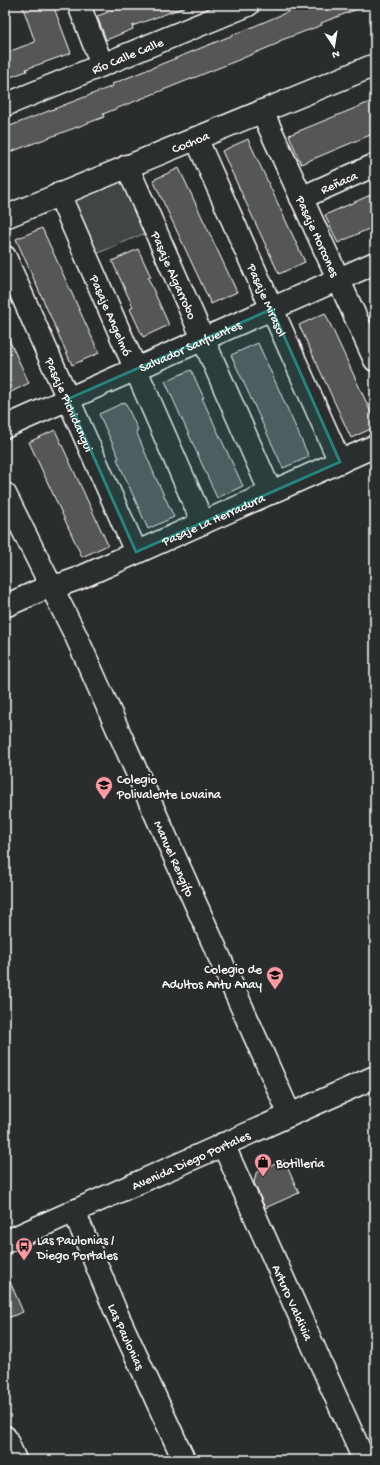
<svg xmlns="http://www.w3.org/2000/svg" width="380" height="1465" viewBox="0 0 380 1465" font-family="'Gochi Hand',sans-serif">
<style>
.green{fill:#414445;stroke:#a0a2a2}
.building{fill:#555758;stroke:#fff}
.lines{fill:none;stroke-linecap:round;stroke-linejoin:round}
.minor-casing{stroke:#fff;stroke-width:25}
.major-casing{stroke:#fff;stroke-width:25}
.minor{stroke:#2a2d2e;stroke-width:22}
.major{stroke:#2a2d2e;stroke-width:22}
.marked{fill:#27847c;fill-opacity:0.2;stroke:#27847c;stroke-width:3;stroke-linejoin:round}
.labels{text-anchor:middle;stroke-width:4;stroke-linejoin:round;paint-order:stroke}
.street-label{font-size:13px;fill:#fff;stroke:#2a2d2e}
.poi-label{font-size:13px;fill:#fff;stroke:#2a2d2e;text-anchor:start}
</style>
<rect width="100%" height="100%" fill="#2a2d2e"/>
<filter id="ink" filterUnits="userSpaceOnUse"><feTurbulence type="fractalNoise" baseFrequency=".025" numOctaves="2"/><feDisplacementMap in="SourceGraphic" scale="8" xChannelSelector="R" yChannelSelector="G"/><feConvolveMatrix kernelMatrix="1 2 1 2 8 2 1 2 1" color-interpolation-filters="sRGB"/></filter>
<g filter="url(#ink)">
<path class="green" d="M 125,174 L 150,231 L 96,254 L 72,197 Z"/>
<g class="building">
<path d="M 22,5 L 53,5 L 71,53 L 26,69 L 27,71 L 5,79 L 5,53 L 35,42 Z"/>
<path d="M 128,5 L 184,5 L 185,7 L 132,26 L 133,29 L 106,40 L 97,16 Z"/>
<path d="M 304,5 L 365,5 L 365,6 L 321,23 L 322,25 L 279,41 L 279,43 L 236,61 L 103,114 L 104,117 L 5,154 L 5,128 L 113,86 L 112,84 L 243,31 Z"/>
<path d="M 375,100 L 375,133 L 301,164 L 289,135 Z"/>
<path d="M 248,139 L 305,262 L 279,274 L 222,151 Z"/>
<path d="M 179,168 L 237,292 L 211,304 L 153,180 Z"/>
<path d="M 375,193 L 375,226 L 338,243 L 325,215 Z"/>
<path d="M 42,228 L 99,353 L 72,365 L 16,239 Z"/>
<path d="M 138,249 L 151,277 L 148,278 L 169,325 L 143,337 L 130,309 L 133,307 L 112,261 Z"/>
<path d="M 325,313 L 375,421 L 375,427 L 351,438 L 299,325 Z"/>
<path d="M 5,331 L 29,383 L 5,395 Z"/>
<path d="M 258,343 L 309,457 L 283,468 L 231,355 Z"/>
<path d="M 191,370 L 204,398 L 202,398 L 243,486 L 217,498 L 165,381 Z"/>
<path d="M 125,402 L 138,430 L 136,431 L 155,476 L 174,517 L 148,529 L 117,459 L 119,458 L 99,414 Z"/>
<path d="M 55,430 L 108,545 L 82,557 L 29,442 Z"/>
<path d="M 284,1160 L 299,1193 L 265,1208 L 254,1183 L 256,1173 Z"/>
<path d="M 5,1270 L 23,1312 L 5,1319 Z"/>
</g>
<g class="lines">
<g class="minor-casing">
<g id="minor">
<path d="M 79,5 L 102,65"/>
<path id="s1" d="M 5,105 L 248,5"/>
<path id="s2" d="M 262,111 L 375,360"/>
<path id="s3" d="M 196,138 L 340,462"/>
<path id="s4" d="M 127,166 L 271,493"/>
<path id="s5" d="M 59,194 L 203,523"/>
<path id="s6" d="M 301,198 L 375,165"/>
<path id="s7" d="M 5,217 L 375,65"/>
<path id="s8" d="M 5,257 L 136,552"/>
<path id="s9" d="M 5,427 L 375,263"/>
<path id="s10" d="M 5,494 L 76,636 L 290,1115"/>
<path id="s11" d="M 5,606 L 50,586 L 63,584 L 77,579 L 375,446"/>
<path id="s12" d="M 223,1144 L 364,1460"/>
<path id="s13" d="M 74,1211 L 116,1312 L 184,1460"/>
<path d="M 5,1437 L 15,1460"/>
</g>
</g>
<g class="major-casing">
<g id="major">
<path id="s14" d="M 5,1242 L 375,1077"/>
</g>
</g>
<use href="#minor" class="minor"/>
<use href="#major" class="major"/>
</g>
</g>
<path class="marked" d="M 272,309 L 340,462 L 136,552 L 68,399 Z"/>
<defs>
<g id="school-pin" transform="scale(0.9)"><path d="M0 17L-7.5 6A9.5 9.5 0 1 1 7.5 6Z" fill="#ff9aa2" stroke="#2a2d2e"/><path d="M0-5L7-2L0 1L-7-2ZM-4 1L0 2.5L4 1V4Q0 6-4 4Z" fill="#111"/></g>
<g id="shop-pin" transform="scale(0.9)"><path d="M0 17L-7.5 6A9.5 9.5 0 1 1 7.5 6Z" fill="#ff9aa2" stroke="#2a2d2e"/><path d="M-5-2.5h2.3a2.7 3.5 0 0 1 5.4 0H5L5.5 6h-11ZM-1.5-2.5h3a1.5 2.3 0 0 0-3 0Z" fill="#111"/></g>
<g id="bus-pin" transform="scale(0.9)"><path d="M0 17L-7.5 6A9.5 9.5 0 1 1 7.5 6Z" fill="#ff9aa2" stroke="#2a2d2e"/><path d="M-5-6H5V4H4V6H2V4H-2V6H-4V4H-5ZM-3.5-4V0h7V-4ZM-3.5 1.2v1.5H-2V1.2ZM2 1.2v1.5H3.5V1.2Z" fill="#111"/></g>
</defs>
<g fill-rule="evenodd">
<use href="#school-pin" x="104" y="785"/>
<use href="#school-pin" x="275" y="975"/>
<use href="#shop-pin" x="263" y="1162"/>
<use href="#bus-pin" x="24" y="1246"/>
</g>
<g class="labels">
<g class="street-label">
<text dy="5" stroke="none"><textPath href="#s1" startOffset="132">Río Calle Calle</textPath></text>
<text dy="5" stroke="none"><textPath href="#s7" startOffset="200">Cochoa</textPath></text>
<text dy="5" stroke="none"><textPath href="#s6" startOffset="41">Reñaca</textPath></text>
<text dy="5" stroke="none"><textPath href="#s2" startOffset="137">Pasaje Horcones</textPath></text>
<text dy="5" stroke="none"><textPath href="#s4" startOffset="119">Pasaje Algarrobo</textPath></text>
<text dy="5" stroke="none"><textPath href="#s3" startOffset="177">Pasaje Mirasol</textPath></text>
<text dy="5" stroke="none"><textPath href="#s5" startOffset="132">Pasaje Angelmó</textPath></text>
<text dy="5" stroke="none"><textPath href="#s9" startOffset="202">Salvador Sanfuentes</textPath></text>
<text dy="5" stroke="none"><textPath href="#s8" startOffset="161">Pasaje Pichidangui</textPath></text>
<text dy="5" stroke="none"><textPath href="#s11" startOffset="226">Pasaje La Herradura</textPath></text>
<text dy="5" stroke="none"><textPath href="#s10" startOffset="402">Manuel Rengifo</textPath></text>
<text dy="5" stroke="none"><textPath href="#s14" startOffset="203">Avenida Diego Portales</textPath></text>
<text dy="5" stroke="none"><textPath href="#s12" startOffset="173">Arturo Valdivia</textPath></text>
<text dy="5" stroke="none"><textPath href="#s13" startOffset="136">Las Paulonias</textPath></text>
</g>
<g class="poi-label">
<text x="117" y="783">Colegio<tspan x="117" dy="15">Polivalente Lovaina</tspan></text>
<text x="262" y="973" text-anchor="end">Colegio de<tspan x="262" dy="15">Adultos Antu Anay</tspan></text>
<text x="276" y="1167">Botilleria</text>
<text x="37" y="1244">Las Paulonias /<tspan x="37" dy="15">Diego Portales</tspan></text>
</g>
</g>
<rect width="380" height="1465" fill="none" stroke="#2a2d2e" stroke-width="20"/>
<rect x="10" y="10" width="360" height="1445" fill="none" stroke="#fff" stroke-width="1.5" filter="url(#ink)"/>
<g transform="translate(334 46) rotate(168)" stroke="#2a2d2e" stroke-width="3" paint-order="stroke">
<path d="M0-3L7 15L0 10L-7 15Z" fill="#ffffff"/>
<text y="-6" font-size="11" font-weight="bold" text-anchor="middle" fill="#ffffff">N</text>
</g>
</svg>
